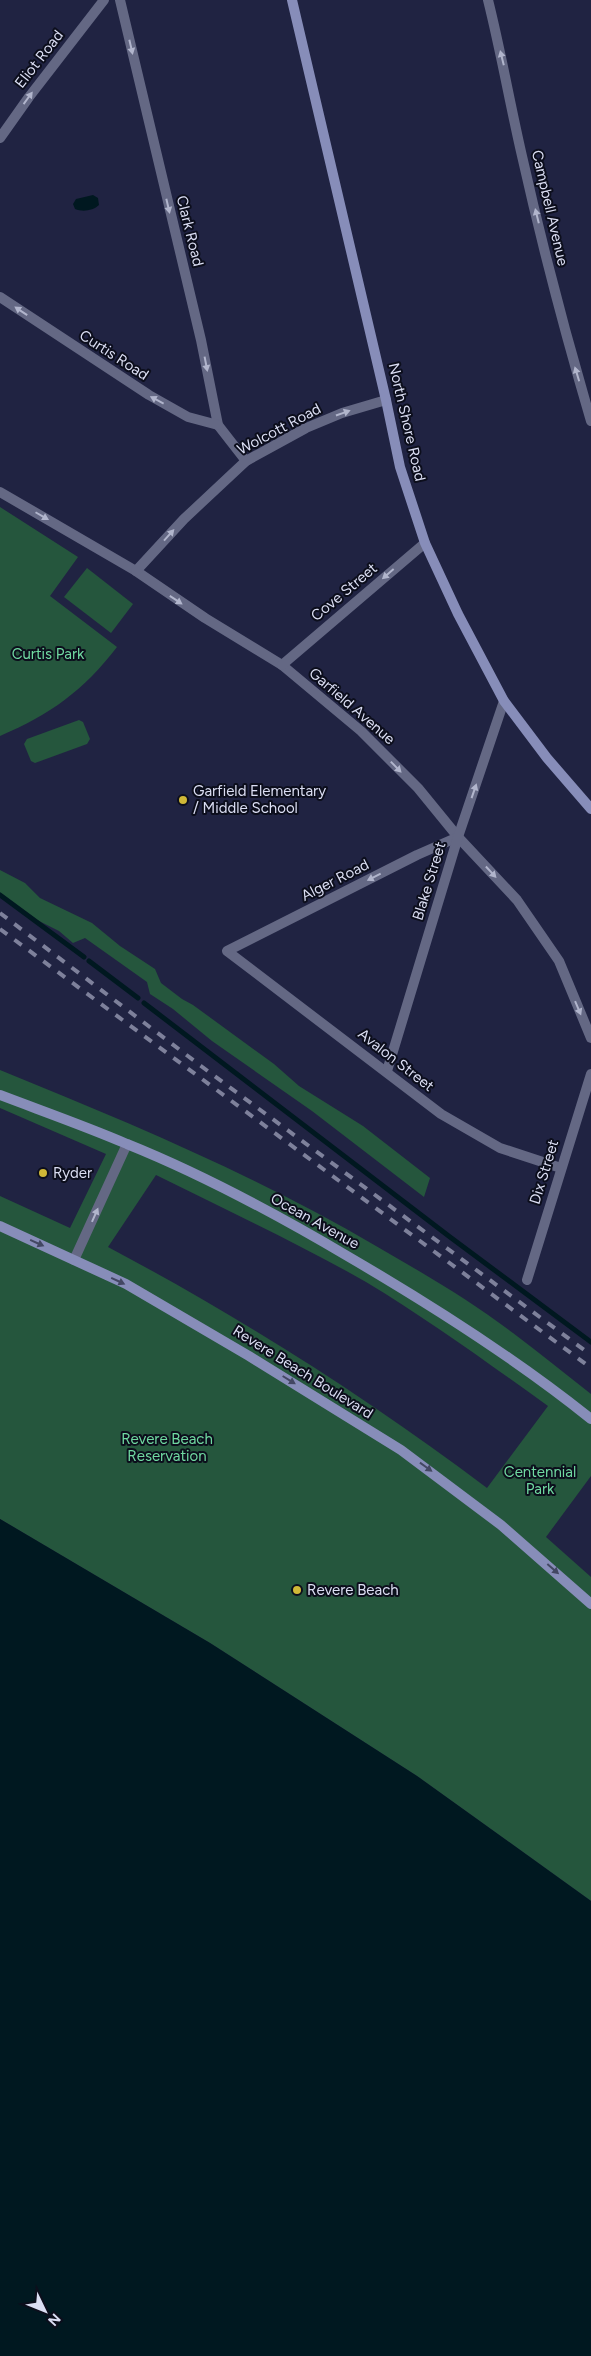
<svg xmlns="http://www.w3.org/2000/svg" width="591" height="2356" viewBox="0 0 591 2356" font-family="Figtree,sans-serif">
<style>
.green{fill:#25563d;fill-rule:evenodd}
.water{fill:#001820}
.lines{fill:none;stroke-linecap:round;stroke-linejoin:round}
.stream{stroke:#001820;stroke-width:5}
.minor{stroke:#646884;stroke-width:10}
.secondary{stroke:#878db9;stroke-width:10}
.rail{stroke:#7e819b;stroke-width:4;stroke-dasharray:9 9;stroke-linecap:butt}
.oneway{fill:#b1b5cc}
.oneway2{fill:#434763}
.poi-dot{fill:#d0b837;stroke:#0c0e1c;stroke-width:2}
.labels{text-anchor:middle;stroke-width:4;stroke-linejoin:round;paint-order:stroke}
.street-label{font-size:15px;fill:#dbdef3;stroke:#0c0e1c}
.park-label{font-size:15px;fill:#70d9a1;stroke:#0c0e1c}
.poi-label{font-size:15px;fill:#dbdef3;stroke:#0c0e1c;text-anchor:start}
</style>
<rect width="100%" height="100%" fill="#202342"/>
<g class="green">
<path d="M 0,507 L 78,557 L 50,596 L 117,647 C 83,691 51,714 0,736 Z"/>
<path d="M 87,568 L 133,604 L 111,633 L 64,597 Z"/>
<path d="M 79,720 L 83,722 L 90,739 L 87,744 L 35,763 L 31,761 L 24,744 L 27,739 Z"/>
<path d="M 0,870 L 25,883 L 40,898 L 92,923 L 120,946 L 155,969 L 161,983 L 182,999 L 193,1005 L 274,1064 L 299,1086 L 363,1126 L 430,1178 L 424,1197 L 312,1111 L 212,1041 L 173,1009 L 150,994 L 147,982 L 85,938 L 73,943 L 59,931 L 25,914 L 0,895 Z"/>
<path d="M 0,1070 C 128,1122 257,1176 376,1246 C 423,1273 471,1301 513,1333 C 540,1353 565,1374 591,1394 L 591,1476 L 546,1537 L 591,1577 L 591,1901 L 417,1776 L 210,1643 L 0,1519 L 0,1196 L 70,1228 L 106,1154 L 0,1108 ZM 156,1175 C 226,1210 298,1243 366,1282 C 429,1320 488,1363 548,1406 L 487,1488 C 368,1398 240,1317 108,1247 Z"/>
</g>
<g class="water">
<path d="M 93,195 L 98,198 L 99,205 C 93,211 82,212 75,209 L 73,204 L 76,199 Z"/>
<path d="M 0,1519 L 210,1643 L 417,1776 L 591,1901 L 591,2356 L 0,2356 Z"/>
</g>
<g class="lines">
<g class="stream">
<path d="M 0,895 L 84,957"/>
<path d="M 89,961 L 138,998"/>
<path d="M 144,1003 L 450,1237 L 591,1342"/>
</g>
<g class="minor">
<path d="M 120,0 L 201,340 L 218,425 L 246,461"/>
<path d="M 488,0 C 501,52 510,104 522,156 C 542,245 565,333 591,421"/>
<path d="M 0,138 L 29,97 L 104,0"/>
<path d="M 0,297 L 149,395 L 188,417 L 218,425"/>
<path d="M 0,492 L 136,571 L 205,618 L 282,665 L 361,731 L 418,788 L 458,837 L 517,900 L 559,961 L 591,1038"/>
<path d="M 136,571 L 184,519 L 246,461 L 306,428 L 342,413 L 386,400"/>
<path d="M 282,665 L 425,543"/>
<path d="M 458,837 L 417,855 L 227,951 L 441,1114 L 500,1148 L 561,1168"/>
<path d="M 387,1071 L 458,837 L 504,701"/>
<path d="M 74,1260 L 127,1144"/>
<path d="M 527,1280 L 591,1074"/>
</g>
<g class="secondary">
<path d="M 292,0 L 386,400 L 400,467 L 425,543 L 458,614 L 504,701 L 547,758 L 591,809"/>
<path d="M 0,1095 C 42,1111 85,1126 127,1144 C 204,1175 278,1215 349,1257 C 433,1306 515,1358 591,1419"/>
<path d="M 0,1226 L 126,1284 L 249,1356 L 401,1450 L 501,1525 L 591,1604"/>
</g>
<g class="rail">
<path d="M 0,913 L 201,1066 L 591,1355"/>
<path d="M 0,929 L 591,1368"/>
</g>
</g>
<defs><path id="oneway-solid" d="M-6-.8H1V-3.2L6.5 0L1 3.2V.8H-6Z" transform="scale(1.25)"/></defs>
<g class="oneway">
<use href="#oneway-solid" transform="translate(131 47) rotate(77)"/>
<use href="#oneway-solid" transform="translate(502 58) rotate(-104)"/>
<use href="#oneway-solid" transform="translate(28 98) rotate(-54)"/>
<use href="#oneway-solid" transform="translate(168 206) rotate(77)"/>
<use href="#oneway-solid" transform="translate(537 216) rotate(-104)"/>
<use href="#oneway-solid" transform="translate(21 311) rotate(-146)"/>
<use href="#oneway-solid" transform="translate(206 364) rotate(79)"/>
<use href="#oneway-solid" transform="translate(577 374) rotate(-107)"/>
<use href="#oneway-solid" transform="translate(157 400) rotate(-152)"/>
<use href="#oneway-solid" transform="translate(343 413) rotate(-19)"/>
<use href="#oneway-solid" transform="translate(42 516) rotate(30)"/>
<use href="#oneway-solid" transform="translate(169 535) rotate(-48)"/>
<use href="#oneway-solid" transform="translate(388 574) rotate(139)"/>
<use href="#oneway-solid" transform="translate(176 600) rotate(34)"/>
<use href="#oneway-solid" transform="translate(396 767) rotate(46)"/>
<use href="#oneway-solid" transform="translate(474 791) rotate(-71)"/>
<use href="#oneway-solid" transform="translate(491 872) rotate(47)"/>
<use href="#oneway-solid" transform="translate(374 877) rotate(153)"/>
<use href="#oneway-solid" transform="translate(578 1008) rotate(67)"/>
<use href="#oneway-solid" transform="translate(95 1215) rotate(-66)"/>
</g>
<g class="oneway2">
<use href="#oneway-solid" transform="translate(37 1243) rotate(24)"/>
<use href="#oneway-solid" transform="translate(118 1281) rotate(25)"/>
<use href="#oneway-solid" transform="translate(289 1380) rotate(32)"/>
<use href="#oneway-solid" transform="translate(426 1467) rotate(36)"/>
<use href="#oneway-solid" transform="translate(553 1569) rotate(41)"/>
</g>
<g class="poi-dot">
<circle cx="183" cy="800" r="5"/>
<circle cx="43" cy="1173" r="5"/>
<circle cx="297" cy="1590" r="5"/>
</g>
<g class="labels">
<g class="street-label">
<text transform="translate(39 59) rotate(-52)" y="5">Eliot Road</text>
<text transform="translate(550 208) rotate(77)" y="5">Campbell Avenue</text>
<text transform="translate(190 231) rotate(76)" y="5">Clark Road</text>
<text transform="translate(114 355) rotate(33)" y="5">Curtis Road</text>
<text transform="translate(407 422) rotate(77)" y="5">North Shore Road</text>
<text transform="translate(279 429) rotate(-28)" y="5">Wolcott Road</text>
<text transform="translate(344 592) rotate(-40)" y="5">Cove Street</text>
<text transform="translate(352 706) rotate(41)" y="5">Garfield Avenue</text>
<text transform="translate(335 880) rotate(-27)" y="5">Alger Road</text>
<text transform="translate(429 881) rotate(-73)" y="5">Blake Street</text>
<text transform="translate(396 1060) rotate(38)" y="5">Avalon Street</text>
<text transform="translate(544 1172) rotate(-73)" y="5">Dix Street</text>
<text transform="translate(315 1221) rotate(29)" y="5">Ocean Avenue</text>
<text transform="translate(303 1372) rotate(32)" y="5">Revere Beach Boulevard</text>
</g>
<g class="park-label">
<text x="48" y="659">Curtis Park</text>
<text x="167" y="1444">Revere Beach<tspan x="167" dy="17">Reservation</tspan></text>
<text x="540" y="1477">Centennial<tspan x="540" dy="17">Park</tspan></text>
</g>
<g class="poi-label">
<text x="193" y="796">Garfield Elementary<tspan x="193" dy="17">/ Middle School</tspan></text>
<text x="53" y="1178">Ryder</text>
<text x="307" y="1595">Revere Beach</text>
</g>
</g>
<g transform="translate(45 2311) rotate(133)" stroke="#0c0e1c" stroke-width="4" paint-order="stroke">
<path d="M0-4L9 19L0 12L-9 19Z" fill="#dbdef3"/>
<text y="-8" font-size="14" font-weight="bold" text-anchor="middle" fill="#dbdef3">N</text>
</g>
</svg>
